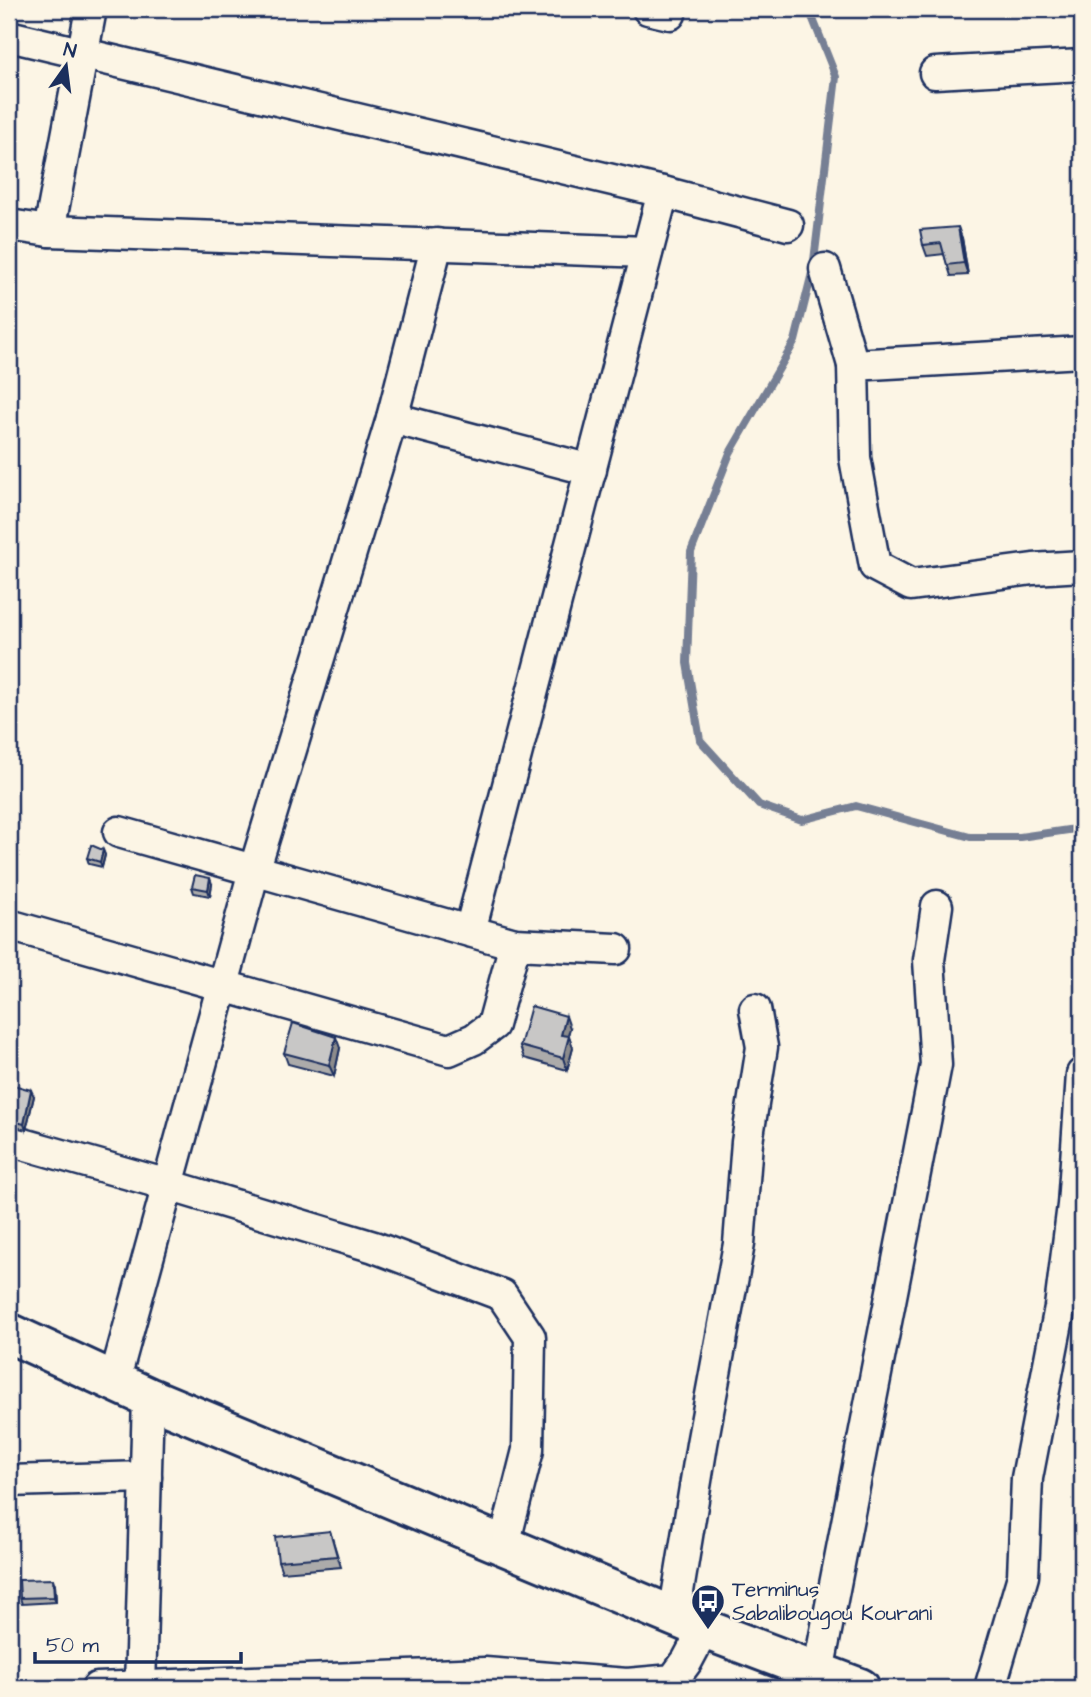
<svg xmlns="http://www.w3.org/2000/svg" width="1091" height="1697" viewBox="0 0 1091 1697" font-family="'Architects Daughter',sans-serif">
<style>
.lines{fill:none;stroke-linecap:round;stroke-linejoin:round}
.stream{stroke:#767f94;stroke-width:8}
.street-casing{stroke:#1b2f5e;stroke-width:35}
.secondary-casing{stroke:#1b2f5e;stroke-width:44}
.street{stroke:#fcf5e5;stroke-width:30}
.secondary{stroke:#fcf5e5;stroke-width:38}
.wall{fill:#acabaa;stroke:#1b2f5e;stroke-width:2}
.shaded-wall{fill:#8c8b8b;stroke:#1b2f5e;stroke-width:2}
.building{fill:#c8c7c6;stroke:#1b2f5e;stroke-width:2}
.labels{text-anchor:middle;stroke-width:5;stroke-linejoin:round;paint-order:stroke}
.poi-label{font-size:21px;fill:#1b2f5e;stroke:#fcf5e5;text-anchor:start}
</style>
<rect width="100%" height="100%" fill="#fcf5e5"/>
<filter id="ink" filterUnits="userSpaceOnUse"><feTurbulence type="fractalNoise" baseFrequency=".0143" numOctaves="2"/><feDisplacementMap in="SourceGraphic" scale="14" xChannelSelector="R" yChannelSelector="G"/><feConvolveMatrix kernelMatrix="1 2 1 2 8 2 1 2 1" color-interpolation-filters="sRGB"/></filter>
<g filter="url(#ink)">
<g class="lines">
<path class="stream" d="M 809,9 L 836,77 L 813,269 L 795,341 L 730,453 L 691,552 L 687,663 L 700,740 L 759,805 L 802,820 L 856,806 L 970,837 L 1020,837 L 1082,828"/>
<g class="street-casing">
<g id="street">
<path d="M 648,9 L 670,14"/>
<path d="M 9,36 L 663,192 L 788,225"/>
<path d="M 935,73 L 1082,65"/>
<path d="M 9,225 L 49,231 L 647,252"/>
<path d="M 49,231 L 91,9"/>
<path d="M 825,269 L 853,365"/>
<path d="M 1082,352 L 853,365 L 855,458 L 875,566 L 911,585 L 1033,569 L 1082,566"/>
<path d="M 392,418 L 591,470"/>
<path d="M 119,832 L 515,944 L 616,949"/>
<path d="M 9,925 L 449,1050 L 474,1039 L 493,1025 L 515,944"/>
<path d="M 470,931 L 663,192"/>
<path d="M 9,1140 L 168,1185 L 374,1247 L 502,1295 L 530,1337 L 528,1450 L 504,1545"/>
<path d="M 114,1382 L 254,871 L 392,418 L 437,244"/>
<path d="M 9,1481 L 146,1477"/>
<path d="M 674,1616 L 702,1444 L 739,1244 L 747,1142 L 762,1047 L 755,1009"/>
<path d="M 818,1672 L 936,1065 L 929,960 L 937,906"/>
<path d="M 97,1688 L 485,1673 L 627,1684 L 673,1680 L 687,1661 L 704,1629"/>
<path d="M 140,1688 L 148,1397"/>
<path d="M 990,1688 L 1023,1576 L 1027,1478 L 1060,1307 L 1073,1205 L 1082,1074"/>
</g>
</g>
<g class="secondary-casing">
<path id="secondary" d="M 9,1333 L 148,1397 L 704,1629 L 860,1688"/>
</g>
<use href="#street" class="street"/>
<use href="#secondary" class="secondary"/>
</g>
<g class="wall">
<path d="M 962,238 L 968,275 L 951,276 L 944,254 L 927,256 L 923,245 Z"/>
<path d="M 103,850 L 105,855 L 102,867 L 89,864 L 87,858 Z"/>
<path d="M 212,884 L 210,896 L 194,893 L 192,887 Z"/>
<path d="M 570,1028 L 567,1036 L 569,1036 L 573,1048 L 567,1070 L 524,1058 L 520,1046 Z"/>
<path d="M 340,1048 L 334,1076 L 288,1064 L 284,1053 Z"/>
<path d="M 9,1089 L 34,1096 L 26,1130 L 9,1125 Z"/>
<path d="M 330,1531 L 341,1567 L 282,1572 L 278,1561 Z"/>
<path d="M 55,1585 L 56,1602 L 22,1604 L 20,1598 Z"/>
</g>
<g class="shaded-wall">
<path d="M 958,227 L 962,238 L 968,275 L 964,263 Z"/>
<path d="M 103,850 L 105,855 L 102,867 L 100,862 Z"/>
<path d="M 210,878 L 212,884 L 210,896 L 208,890 Z"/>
<path d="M 566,1016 L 570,1028 L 565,1047 L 561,1035 Z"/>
<path d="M 569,1036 L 573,1048 L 567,1070 L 563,1058 Z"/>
<path d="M 336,1037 L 340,1048 L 334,1076 L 329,1065 Z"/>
<path d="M 31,1090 L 34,1096 L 26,1130 L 24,1124 Z"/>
<path d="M 53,1579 L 55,1585 L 56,1602 L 54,1597 Z"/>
</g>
<g class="building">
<path d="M 958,227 L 964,263 L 947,265 L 941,243 L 923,245 L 920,230 Z"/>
<path d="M 91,845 L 103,850 L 100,862 L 87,858 Z"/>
<path d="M 195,875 L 210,878 L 208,890 L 192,887 Z"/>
<path d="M 531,1006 L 566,1016 L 561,1035 L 569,1036 L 563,1058 L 520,1046 Z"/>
<path d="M 293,1023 L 336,1037 L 329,1065 L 284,1053 Z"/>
<path d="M 10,1084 L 31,1090 L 24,1124 L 9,1120 L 9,1089 Z"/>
<path d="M 330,1531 L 337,1556 L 278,1561 L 275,1537 Z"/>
<path d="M 53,1579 L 54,1597 L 20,1598 L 19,1580 Z"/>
</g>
</g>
<defs>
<g id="bus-pin" transform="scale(1.75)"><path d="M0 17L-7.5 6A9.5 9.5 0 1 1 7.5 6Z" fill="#1b2f5e" stroke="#fcf5e5"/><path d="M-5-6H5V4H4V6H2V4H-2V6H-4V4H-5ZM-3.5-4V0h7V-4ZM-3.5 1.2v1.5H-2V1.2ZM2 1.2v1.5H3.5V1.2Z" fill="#fff"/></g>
</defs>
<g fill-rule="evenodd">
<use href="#bus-pin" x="708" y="1601"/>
</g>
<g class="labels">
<g class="poi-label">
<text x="732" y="1596">Terminus<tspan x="732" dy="24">Sabalibougou Kourani</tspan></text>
</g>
</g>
<rect width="1091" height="1697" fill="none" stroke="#fcf5e5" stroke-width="35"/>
<rect x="18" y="18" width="1056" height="1662" fill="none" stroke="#1b2f5e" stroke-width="2.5" filter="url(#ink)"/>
<g transform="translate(66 66) rotate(14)" stroke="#fcf5e5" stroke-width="5" paint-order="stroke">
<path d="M0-5L12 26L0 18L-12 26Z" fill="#1b2f5e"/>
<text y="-10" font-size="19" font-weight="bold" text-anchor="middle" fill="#1b2f5e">N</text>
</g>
<path d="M35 1652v10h206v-10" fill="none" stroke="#1b2f5e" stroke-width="3.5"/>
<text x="46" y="1652" font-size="21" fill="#1b2f5e" stroke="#fcf5e5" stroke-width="5" paint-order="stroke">50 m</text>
</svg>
